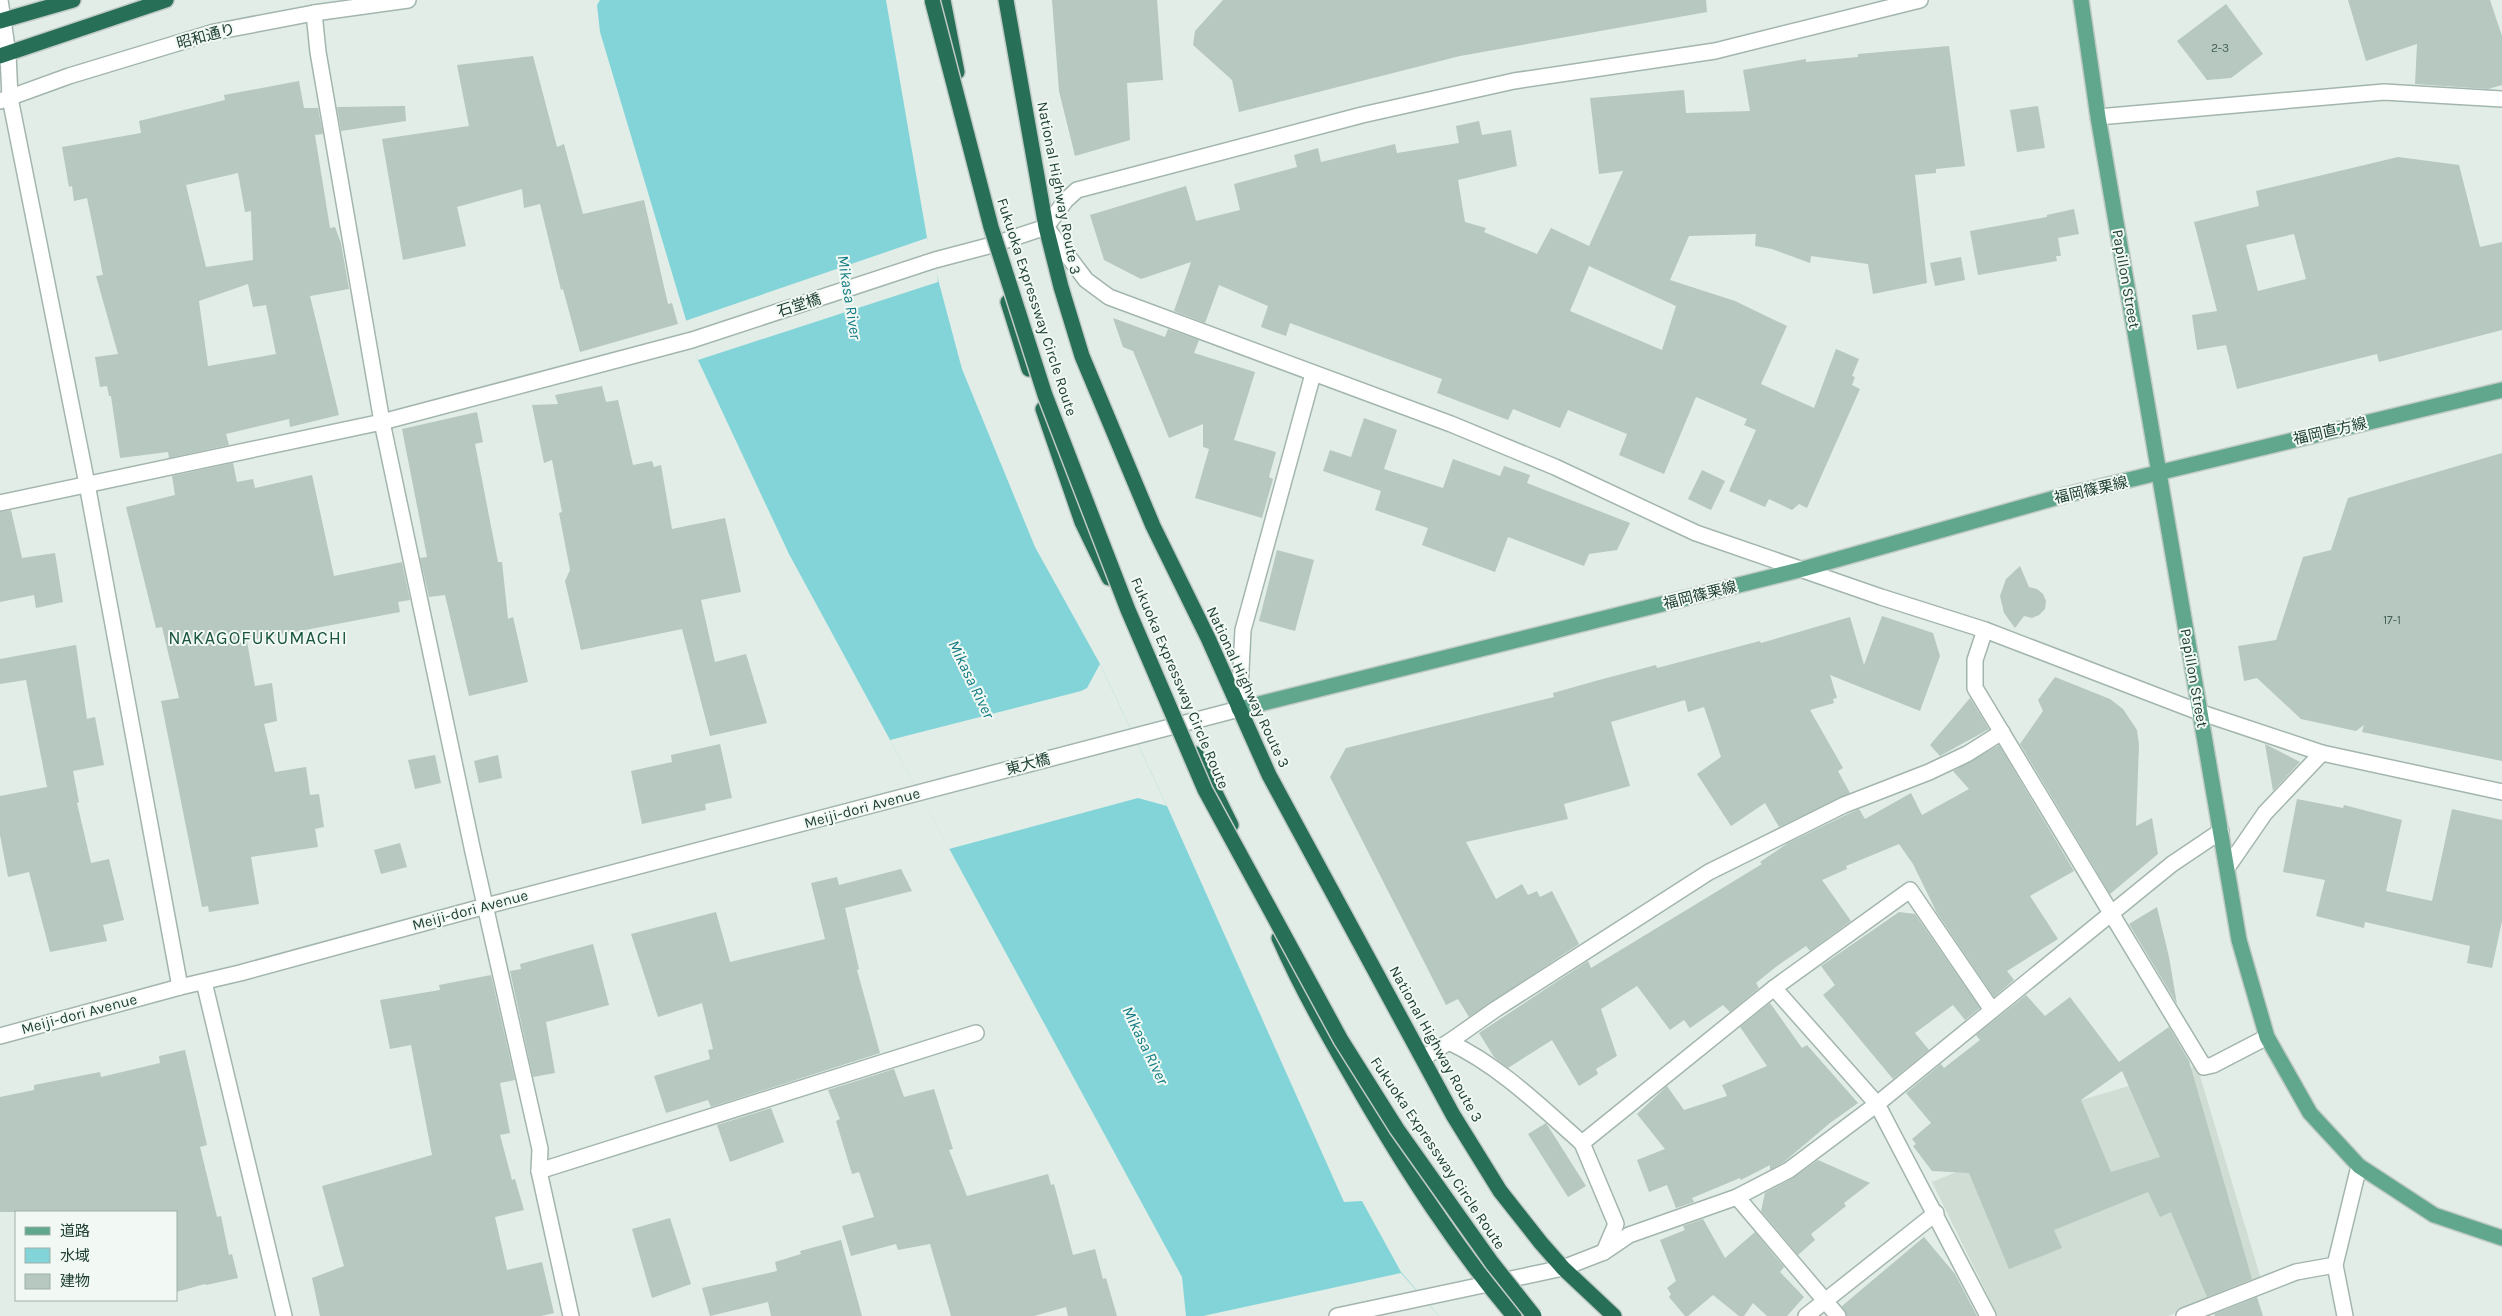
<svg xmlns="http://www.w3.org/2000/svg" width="2502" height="1316" viewBox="0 0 2502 1316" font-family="Karla,'Noto Sans JP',sans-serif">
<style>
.built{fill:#cfddd5}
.water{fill:#83d4d8}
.pier{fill:#e1ede6}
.building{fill:#b6c8bf;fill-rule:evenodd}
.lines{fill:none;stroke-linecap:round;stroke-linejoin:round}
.minor-casing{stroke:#a3b6ad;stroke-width:18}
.major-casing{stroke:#c0cac6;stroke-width:18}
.highway-casing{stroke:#c0cac6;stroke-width:18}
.minor{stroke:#fff;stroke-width:15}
.major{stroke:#61a78d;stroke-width:15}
.highway{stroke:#286f58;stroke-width:15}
.highway-bridge-casing{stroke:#c0cac6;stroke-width:18;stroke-linecap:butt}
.highway-bridge{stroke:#286f58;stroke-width:15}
.labels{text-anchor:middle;stroke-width:4;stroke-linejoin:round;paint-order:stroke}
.number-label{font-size:12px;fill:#456256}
.street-label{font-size:15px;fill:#1f4033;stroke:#f2f9f5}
.water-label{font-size:16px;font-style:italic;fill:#137c82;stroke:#f2f9f5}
.quarter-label{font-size:18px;letter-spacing:1px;fill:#19543f;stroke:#f2f9f5}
</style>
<rect width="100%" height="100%" fill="#e1ede6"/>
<path class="built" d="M 2197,1066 L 2261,1279 L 2168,1316 L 1998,1316 L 1932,1182 L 1983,1161 L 2044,1111 Z"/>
<path class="water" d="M 600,0 L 886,0 L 927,238 L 962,369 L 1035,547 L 1100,664 L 1167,806 L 1344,1202 L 1362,1201 L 1401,1272 L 1439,1316 L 1186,1316 L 1182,1277 L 789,554 L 698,360 L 600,32 L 597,5 Z"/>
<g class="pier">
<path d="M 927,238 L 935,261 L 938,282 L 698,360 L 685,321 Z"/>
<path d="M 1100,664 L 1167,806 L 1138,798 L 949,849 L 890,740 L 1081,691 L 1087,688 Z"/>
<path d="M 1401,1273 L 1439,1316 L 1203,1316 Z"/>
</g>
<g class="building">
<path d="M 1052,0 L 1157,0 L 1163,80 L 1127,83 L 1130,140 L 1075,156 L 1059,91 Z"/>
<path d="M 1223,0 L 1706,0 L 1707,12 L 1460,56 L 1239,112 L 1232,80 L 1193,45 L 1195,31 Z"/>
<path d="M 2348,0 L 2490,0 L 2502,36 L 2502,85 L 2488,89 L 2415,84 L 2417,44 L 2366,61 Z"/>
<path d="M 2226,4 L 2263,54 L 2231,78 L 2207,80 L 2177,41 Z"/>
<path d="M 1949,46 L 1965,166 L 1936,169 L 1936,173 L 1915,175 L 1927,283 L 1873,294 L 1868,264 L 1811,256 L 1810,263 L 1772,249 L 1755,246 L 1756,234 L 1689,236 L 1670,280 L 1735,301 L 1787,326 L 1761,384 L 1814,408 L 1836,349 L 1859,359 L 1852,376 L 1855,377 L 1852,385 L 1860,389 L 1807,508 L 1799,504 L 1792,510 L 1769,499 L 1765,507 L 1729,491 L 1756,430 L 1744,425 L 1747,419 L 1696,397 L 1664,474 L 1619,455 L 1627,434 L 1568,410 L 1560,428 L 1513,409 L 1508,420 L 1437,393 L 1442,379 L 1290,323 L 1286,336 L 1261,327 L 1268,306 L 1219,285 L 1205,323 L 1174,311 L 1191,262 L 1141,279 L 1104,260 L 1090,215 L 1186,186 L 1196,221 L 1240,210 L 1234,184 L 1297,167 L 1294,155 L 1318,148 L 1321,162 L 1395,144 L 1397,153 L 1459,143 L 1456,126 L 1479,121 L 1482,135 L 1511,130 L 1517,166 L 1458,180 L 1465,222 L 1486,228 L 1484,232 L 1537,254 L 1551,228 L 1589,246 L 1623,171 L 1599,174 L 1590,98 L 1684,90 L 1686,113 L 1750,111 L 1743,70 L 1806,59 L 1806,62 L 1858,57 L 1858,54 ZM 1589,266 L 1676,306 L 1662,350 L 1570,311 Z"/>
<path d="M 533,56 L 557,147 L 564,144 L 583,214 L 644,200 L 668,304 L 672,303 L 678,324 L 580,352 L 563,289 L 561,290 L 540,204 L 524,208 L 522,189 L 457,207 L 466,246 L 403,260 L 382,139 L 469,126 L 457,65 Z"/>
<path d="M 299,81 L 304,108 L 318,108 L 323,134 L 315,135 L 330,228 L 335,227 L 341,243 L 349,289 L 310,296 L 339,415 L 290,427 L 289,419 L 226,434 L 229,445 L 169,458 L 168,452 L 120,458 L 111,396 L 109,396 L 107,386 L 100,387 L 95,357 L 118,354 L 96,276 L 103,275 L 87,198 L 74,201 L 72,186 L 69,187 L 62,147 L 141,133 L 139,121 L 225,100 L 224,95 ZM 238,173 L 245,212 L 251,211 L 253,260 L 206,267 L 186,185 ZM 248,284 L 253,307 L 266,305 L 276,354 L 208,366 L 199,301 Z"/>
<path d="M 405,106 L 406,121 L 341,131 L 337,107 Z"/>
<path d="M 2038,106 L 2045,148 L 2017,152 L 2010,110 Z"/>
<path d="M 2398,157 L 2459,165 L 2480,247 L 2502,242 L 2502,330 L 2379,362 L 2377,354 L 2237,389 L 2226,345 L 2197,350 L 2192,315 L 2217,311 L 2194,222 L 2259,206 L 2256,191 ZM 2294,234 L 2306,279 L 2258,291 L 2246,245 Z"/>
<path d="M 2074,209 L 2079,234 L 2058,238 L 2061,256 L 2056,256 L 2057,261 L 1978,275 L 1970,231 L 2047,217 L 2047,215 Z"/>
<path d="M 1961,257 L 1965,280 L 1935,286 L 1930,263 Z"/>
<path d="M 1113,318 L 1165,337 L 1168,329 L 1199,340 L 1194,353 L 1255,372 L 1234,440 L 1276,452 L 1269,477 L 1273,479 L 1262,518 L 1195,498 L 1209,449 L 1203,447 L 1203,424 L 1169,438 L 1133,351 L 1123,347 Z"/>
<path d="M 602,386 L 606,402 L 618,400 L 633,465 L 652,461 L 654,467 L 661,465 L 672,529 L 725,518 L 741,592 L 701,600 L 715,662 L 746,654 L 767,723 L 710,736 L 682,629 L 581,650 L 565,581 L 570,570 L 559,513 L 562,512 L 552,460 L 544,463 L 532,405 L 558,404 L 555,395 Z"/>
<path d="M 477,412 L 483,442 L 475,444 L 498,562 L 502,562 L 508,619 L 513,617 L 528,682 L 469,696 L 445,595 L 429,597 L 420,558 L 427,557 L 402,429 Z"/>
<path d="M 1364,418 L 1397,430 L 1384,469 L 1443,488 L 1453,459 L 1500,476 L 1504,466 L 1530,475 L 1527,483 L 1630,523 L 1617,550 L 1589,554 L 1584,566 L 1508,537 L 1495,572 L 1422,545 L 1428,528 L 1375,510 L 1381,491 L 1323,471 L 1330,450 L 1351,457 Z"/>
<path d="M 2502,453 L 2502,761 L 2362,732 L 2364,725 L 2356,731 L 2301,719 L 2257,678 L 2244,681 L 2238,646 L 2276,640 L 2303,557 L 2331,550 L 2348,498 Z"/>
<path d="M 233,463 L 237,482 L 253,479 L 255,488 L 312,475 L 334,576 L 402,562 L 410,600 L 398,602 L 400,612 L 247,641 L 255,686 L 272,683 L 277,721 L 264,724 L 275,772 L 306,767 L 310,795 L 319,794 L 324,827 L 315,829 L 318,847 L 251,857 L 259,904 L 209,912 L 208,906 L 202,907 L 161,701 L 179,698 L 162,627 L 156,628 L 126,507 L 175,495 L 172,476 Z"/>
<path d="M 1702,470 L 1725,481 L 1711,510 L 1688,499 Z"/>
<path d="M 11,510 L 22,558 L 55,553 L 63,602 L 36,608 L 34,595 L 0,602 L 0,512 Z"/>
<path d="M 1277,550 L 1314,560 L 1295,631 L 1259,621 Z"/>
<path d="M 2020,566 L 2029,587 L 2037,589 L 2043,594 L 2046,601 L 2045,609 L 2039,615 L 2032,618 L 2024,616 L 2015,628 L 2004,613 L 2000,596 L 2006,579 Z"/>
<path d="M 1882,616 L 1933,633 L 1940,656 L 1920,711 L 1830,675 L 1837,698 L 1833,699 L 1834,703 L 1810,710 L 1843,768 L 1838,771 L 1850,793 L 1779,827 L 1765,803 L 1731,826 L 1697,774 L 1721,757 L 1704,707 L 1688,712 L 1685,700 L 1611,722 L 1630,786 L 1564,804 L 1568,819 L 1466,842 L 1496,899 L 1522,884 L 1528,895 L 1537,891 L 1540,897 L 1552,891 L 1579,944 L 1469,1017 L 1458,999 L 1446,1005 L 1330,777 L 1346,748 L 1554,697 L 1553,693 L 1599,680 L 1656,665 L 1657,668 L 1760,641 L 1761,643 L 1850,617 L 1864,665 Z"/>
<path d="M 76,645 L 87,719 L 95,717 L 104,765 L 73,771 L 79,802 L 77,803 L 91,863 L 109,859 L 124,920 L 103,925 L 107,941 L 50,952 L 29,872 L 8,877 L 0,835 L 0,796 L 47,787 L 26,680 L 0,684 L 0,659 Z"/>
<path d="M 2055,677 L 2110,699 L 2123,709 L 2137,730 L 2139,745 L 2136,826 L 2152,818 L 2158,854 L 2110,894 L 2020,744 L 2043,711 L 2038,700 Z"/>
<path d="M 1970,698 L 1989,729 L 1940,756 L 1930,745 Z"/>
<path d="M 720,744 L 732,798 L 705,804 L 706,810 L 642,824 L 631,771 L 672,762 L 671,755 Z"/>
<path d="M 2265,744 L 2300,762 L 2273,791 Z"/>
<path d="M 1999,745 L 2074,871 L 2030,896 L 2058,939 L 2007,971 L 2014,980 L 1994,997 L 1937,913 L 1913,864 L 1899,844 L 1846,866 L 1847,869 L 1822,880 L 1851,921 L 1810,951 L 1806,946 L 1777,966 L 1756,983 L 1759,988 L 1730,1012 L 1723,1005 L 1690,1028 L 1684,1020 L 1670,1030 L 1637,986 L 1601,1009 L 1617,1056 L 1596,1069 L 1598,1074 L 1579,1086 L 1552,1040 L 1508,1068 L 1494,1057 L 1479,1033 L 1588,961 L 1591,968 L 1762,864 L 1760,862 L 1788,843 L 1848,814 L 1859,809 L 1865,819 L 1911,793 L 1922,815 L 1969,789 L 1953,771 Z"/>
<path d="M 435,755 L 441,783 L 415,789 L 408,760 Z"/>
<path d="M 498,755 L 502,778 L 479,783 L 474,761 Z"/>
<path d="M 2297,799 L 2343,808 L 2344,805 L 2402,820 L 2386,891 L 2432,901 L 2452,809 L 2502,820 L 2502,921 L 2492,968 L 2467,963 L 2470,946 L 2365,922 L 2364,928 L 2316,916 L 2325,880 L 2283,872 Z"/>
<path d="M 400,843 L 407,867 L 381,874 L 374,850 Z"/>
<path d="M 901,869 L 912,891 L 845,908 L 859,969 L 857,970 L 880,1053 L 711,1107 L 708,1100 L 666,1113 L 654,1076 L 710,1059 L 708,1050 L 713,1049 L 702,1003 L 658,1017 L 631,934 L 716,912 L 730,962 L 825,939 L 811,883 L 837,877 L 839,885 Z"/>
<path d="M 2157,907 L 2169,957 L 2177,1004 L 2129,924 Z"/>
<path d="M 1899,912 L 1915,914 L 1980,1008 L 1965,1020 L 1953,1005 L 1915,1033 L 1929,1050 L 1893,1079 L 1823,995 L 1835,985 L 1821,966 Z"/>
<path d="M 593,944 L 609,1005 L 546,1022 L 555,1073 L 533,1077 L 510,971 L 521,969 L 520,964 Z"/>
<path d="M 491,975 L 515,1080 L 500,1083 L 510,1133 L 500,1135 L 512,1180 L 515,1179 L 524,1210 L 495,1217 L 507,1270 L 542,1262 L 554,1313 L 541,1316 L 320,1316 L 312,1278 L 344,1266 L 322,1186 L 432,1155 L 411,1045 L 390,1049 L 380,1000 L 440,990 L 439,985 Z"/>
<path d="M 2026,995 L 2045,1016 L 2070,997 L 2119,1062 L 2169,1027 L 2189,1061 L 2252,1279 L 2207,1297 L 2171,1212 L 2160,1217 L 2148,1192 L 2054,1230 L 2062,1248 L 2009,1269 L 1969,1173 L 1932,1171 L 1913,1146 L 1916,1144 L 1912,1139 L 1931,1123 L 1906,1093 L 1941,1064 L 1944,1068 L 1980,1040 L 1976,1035 ZM 2122,1071 L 2160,1157 L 2111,1172 L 2081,1100 Z"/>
<path d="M 1770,1003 L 1802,1048 L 1807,1045 L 1858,1103 L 1830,1123 L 1784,1162 L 1770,1170 L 1770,1165 L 1741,1180 L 1740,1178 L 1692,1198 L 1694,1202 L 1676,1208 L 1667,1185 L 1649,1192 L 1637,1160 L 1665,1149 L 1637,1114 L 1667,1086 L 1684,1110 L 1727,1096 L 1722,1085 L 1767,1066 L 1740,1027 Z"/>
<path d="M 185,1050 L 207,1145 L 200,1147 L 217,1217 L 221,1216 L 229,1255 L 232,1254 L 238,1278 L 206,1285 L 205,1284 L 176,1292 L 176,1212 L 0,1212 L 0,1097 L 34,1090 L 34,1085 L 100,1072 L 101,1077 L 160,1063 L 159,1056 Z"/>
<path d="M 894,1069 L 904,1097 L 934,1089 L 953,1149 L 949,1150 L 967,1196 L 1048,1174 L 1051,1185 L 1054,1184 L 1073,1255 L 1095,1249 L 1103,1279 L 1106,1278 L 1117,1316 L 1068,1316 L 1066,1307 L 1034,1316 L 951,1316 L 930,1244 L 898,1250 L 896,1244 L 851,1256 L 842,1226 L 874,1217 L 859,1172 L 852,1174 L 836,1121 L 840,1119 L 828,1090 Z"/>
<path d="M 771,1108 L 784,1142 L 730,1162 L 717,1125 Z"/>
<path d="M 1546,1123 L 1586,1186 L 1568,1197 L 1528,1134 Z"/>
<path d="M 1818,1160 L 1870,1183 L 1844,1203 L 1846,1206 L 1811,1234 L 1815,1240 L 1798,1255 L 1761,1211 L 1765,1193 L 1793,1178 Z"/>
<path d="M 670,1218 L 691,1284 L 652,1298 L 632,1229 Z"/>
<path d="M 1703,1219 L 1725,1258 L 1755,1232 L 1784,1267 L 1780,1272 L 1804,1297 L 1787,1316 L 1767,1316 L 1753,1303 L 1744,1316 L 1739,1316 L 1713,1295 L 1688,1316 L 1685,1316 L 1669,1297 L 1671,1294 L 1667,1288 L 1676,1281 L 1660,1240 L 1685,1230 L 1683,1226 Z"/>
<path d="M 1924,1237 L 1955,1274 L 1977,1316 L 1847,1316 L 1842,1306 Z"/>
<path d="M 841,1240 L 862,1316 L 771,1316 L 768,1302 L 710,1316 L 702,1288 L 777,1271 L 775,1262 L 801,1254 L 800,1251 Z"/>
<path d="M 2257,1297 L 2263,1316 L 2215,1316 L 2214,1314 Z"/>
</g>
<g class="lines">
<g class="minor-casing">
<g id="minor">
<path d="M 0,0 L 8,54 L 10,98 L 87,484 L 180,987"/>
<path d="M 314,13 L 318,52 L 382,422 L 473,852 L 540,1149 L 539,1171 L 571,1316"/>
<path d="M 0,101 L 69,76 L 214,32 L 314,13 L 408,0"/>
<path d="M 2098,117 L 2384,92 L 2502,99"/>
<path d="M 1046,227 L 1086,280 L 1109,297 L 1451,424 L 1555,467 L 1696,533 L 1881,597 L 1985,630 L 2199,712 L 2322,753 L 2502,792"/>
<path d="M 0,503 L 382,422 L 692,340 L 935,260 L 992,245 L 1046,227 L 1066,200 L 1077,190 L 1362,115 L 1514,81 L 1715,51 L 1920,0"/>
<path d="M 1985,630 L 1975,660 L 1975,688 L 2204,1067 L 2213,1065 L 2267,1037"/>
<path d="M 2227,868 L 2265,813 L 2322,753"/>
<path d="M 204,982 L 284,1316"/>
<path d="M 1774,988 L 1877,1104 L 1988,1316"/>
<path d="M 0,1036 L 180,987 L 240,973 L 486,906 L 1239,709 L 1243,630 L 1313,374"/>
<path d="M 1449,1042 L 1496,1009 L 1709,872 L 1844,805 L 1929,772 L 1967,754 L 2002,732"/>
<path d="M 1423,1058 L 1449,1042 C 1500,1066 1541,1107 1582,1143 L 1774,988 L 1910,890 L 1992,1010"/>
<path d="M 1582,1143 L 1616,1224 L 1604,1252"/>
<path d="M 539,1171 L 976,1033"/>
<path d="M 1737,1197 L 1838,1316"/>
<path d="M 1337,1316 L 1563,1268 L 1604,1252 L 1629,1235 L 1737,1197 L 1789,1170 L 1877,1104 L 2172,864 L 2221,831"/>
<path d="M 1806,1316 L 1936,1213"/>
<path d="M 2184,1316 L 2296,1272 L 2335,1265"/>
<path d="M 2345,1316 L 2335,1265 L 2359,1166"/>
</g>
</g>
<g class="major-casing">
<g id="major">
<path d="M 2081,0 L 2098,117 L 2239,940 L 2267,1037 L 2310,1113 L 2359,1166 L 2434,1215 L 2502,1238"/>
<path d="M 1239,709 L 1803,569 L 2062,496 L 2502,390"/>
</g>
</g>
<g class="highway-casing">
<g id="highway">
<path d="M 943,0 L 957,72"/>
<path d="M 1006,0 L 1046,227 L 1061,287 L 1082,356 L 1153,526 L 1208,638 L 1269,775 L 1453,1115 L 1500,1191 L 1541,1243 L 1563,1268 L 1614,1316"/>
<path d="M 0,21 L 73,0"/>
<path d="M 0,56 L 166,0"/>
<path d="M 1008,302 L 1029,369"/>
<path d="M 1043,409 L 1082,522 L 1109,578"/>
<path d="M 1196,754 L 1231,825"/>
<path d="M 1279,938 C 1303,993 1333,1044 1363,1096 C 1408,1173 1456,1248 1514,1316"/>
</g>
</g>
<use href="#minor" class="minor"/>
<use href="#major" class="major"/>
<use href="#highway" class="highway"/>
<g class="highway-bridge-casing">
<path id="highway-bridge" d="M 932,0 L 991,227 L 1045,395 L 1128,610 L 1205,790 L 1341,1040 L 1397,1129 L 1492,1263 L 1534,1316"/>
</g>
<use href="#highway-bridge" class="highway-bridge"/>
</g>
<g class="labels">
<g class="number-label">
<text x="2220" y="52">2-3</text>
<text x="2392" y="624">17-1</text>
</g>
<g class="street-label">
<text transform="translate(206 36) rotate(-15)" y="5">昭和通り</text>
<text transform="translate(1059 188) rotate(79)" y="5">National Highway Route 3</text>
<text transform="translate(2126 279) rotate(80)" y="5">Papillon Street</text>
<text transform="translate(799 305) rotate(-18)" y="5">石堂橋</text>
<text transform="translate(1037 307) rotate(72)" y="5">Fukuoka Expressway Circle Route</text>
<text transform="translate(2330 431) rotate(-13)" y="5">福岡直方線</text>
<text transform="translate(2091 490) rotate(-13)" y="5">福岡篠栗線</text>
<text transform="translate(1700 595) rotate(-14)" y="5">福岡篠栗線</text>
<text transform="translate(2194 678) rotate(80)" y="5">Papillon Street</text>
<text transform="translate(1180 683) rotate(67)" y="5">Fukuoka Expressway Circle Route</text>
<text transform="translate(1248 687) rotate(65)" y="5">National Highway Route 3</text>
<text transform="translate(1028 764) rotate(-15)" y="5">東大橋</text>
<text transform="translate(862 808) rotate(-15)" y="5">Meiji-dori Avenue</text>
<text transform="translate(470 910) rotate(-15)" y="5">Meiji-dori Avenue</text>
<text transform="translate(79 1014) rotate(-15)" y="5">Meiji-dori Avenue</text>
<text transform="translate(1436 1044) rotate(61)" y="5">National Highway Route 3</text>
<text transform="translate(1438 1153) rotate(56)" y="5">Fukuoka Expressway Circle Route</text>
</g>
<g class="water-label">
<text transform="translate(850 297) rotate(81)" y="6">Mikasa River</text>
<text transform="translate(972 679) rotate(64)" y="6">Mikasa River</text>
<text transform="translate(1146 1045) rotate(64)" y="6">Mikasa River</text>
</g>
<g class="quarter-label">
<text x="258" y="644">NAKAGOFUKUMACHI</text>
</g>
</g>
<rect x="15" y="1211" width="162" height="90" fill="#f2f9f5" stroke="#9eafa7"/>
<rect x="25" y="1227" width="25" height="8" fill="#61a78d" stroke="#9eafa7"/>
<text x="60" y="1236" font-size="15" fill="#1f4033">道路</text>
<rect x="25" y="1248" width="25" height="15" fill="#83d4d8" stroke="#9eafa7"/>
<text x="60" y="1261" font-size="15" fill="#1f4033">水域</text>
<rect x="25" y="1274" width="25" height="15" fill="#b6c8bf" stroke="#9eafa7"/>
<text x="60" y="1286" font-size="15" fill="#1f4033">建物</text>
</svg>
